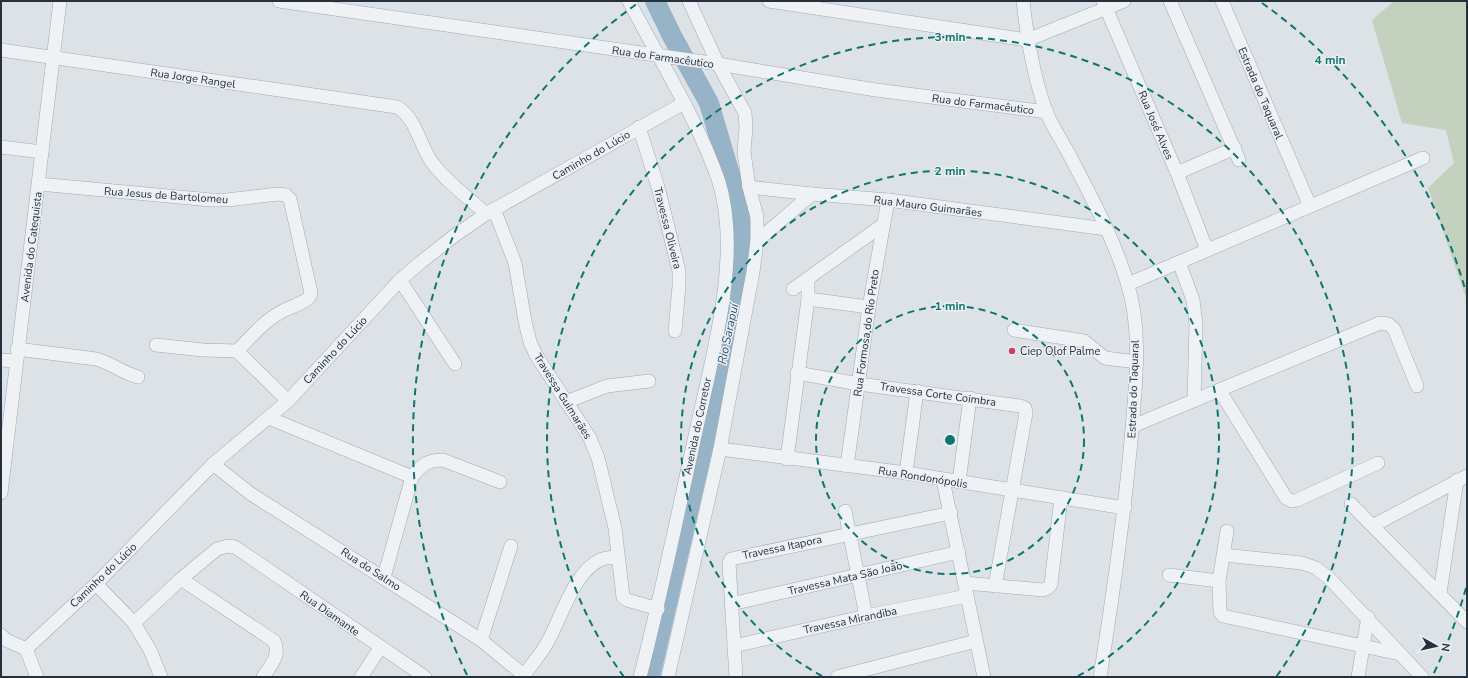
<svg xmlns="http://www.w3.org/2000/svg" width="1468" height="678" viewBox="0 0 1468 678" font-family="'Nunito Sans',sans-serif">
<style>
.green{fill:#c4d1be}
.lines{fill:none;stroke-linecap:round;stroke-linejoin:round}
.river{stroke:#96b3c8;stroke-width:20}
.minor-casing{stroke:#a2a9b1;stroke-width:14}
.minor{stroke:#eff2f5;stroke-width:13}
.ring{fill:none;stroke:#0f766e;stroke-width:2;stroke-dasharray:7 5}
.poi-dot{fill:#d03e62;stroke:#ecf0f5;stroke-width:1.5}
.labels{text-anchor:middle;stroke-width:3;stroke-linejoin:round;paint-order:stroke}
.street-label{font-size:11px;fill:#26313e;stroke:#ecf0f5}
.poi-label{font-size:11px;fill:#26313e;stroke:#ecf0f5;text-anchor:start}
.water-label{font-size:12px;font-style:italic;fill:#305472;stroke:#ecf0f5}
.centre{fill:#0f766e;stroke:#ecf0f5;stroke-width:2}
.ring-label{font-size:12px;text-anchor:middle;font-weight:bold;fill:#0f766e;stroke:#ecf0f5;stroke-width:3;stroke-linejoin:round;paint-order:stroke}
</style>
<rect width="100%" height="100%" fill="#dde2e7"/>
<path class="green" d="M 1394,1 L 1467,1 L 1467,301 L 1428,188 L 1454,163 L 1446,130 L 1402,123 L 1372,20 Z"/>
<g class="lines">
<path class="river" d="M 650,677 L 728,339 L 741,271 L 742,215 L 709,103 L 672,36 L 655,1"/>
<g class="minor-casing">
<g id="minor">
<path d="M 279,1 L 718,64 L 876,90 L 1047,112"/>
<path d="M 629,1 C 659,60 696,116 718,179 C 744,257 709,367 693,445 C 676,522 660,600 640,677"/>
<path d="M 769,1 L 1027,40 L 1124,1"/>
<path d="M 1023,1 C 1027,38 1033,75 1046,111 C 1052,127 1063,142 1071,158 C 1092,198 1114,239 1127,282 C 1142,329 1136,381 1132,429 C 1125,512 1113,595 1100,677"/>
<path d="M 1103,1 L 1177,173 L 1207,250"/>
<path d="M 1170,1 L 1239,160"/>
<path d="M 1222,1 L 1310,206"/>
<path d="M 1,50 L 397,107 C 416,118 419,143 431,161 C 445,181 468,197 486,214"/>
<path d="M 639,127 L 658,187 L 679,271 L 679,286 L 675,331"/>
<path d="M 1,147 L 42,152"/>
<path d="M 1177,173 L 1235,148"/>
<path d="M 39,184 L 211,200 L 227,200 L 278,194 L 286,195 L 290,199 L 311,293 C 310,302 289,307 281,312 C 264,321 250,338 237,351 L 203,350 L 156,345"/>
<path d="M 749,187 L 812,194 L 888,200 L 1106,229"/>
<path d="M 494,209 L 515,263 L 525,321 L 530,342 L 536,355 L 590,438 L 598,458 L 615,528 L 623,597 L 627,600 L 658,609"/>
<path d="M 757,241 L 812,194"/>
<path d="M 1179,262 L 1193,300 L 1196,324 L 1194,401"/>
<path d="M 400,280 L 455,364"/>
<path d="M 1128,284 L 1423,158"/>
<path d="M 793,289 L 884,224"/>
<path d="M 808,299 L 869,307"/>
<path d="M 1014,330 L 1084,341 L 1105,358 L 1137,362"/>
<path d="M 17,349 L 96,359 C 111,363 123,373 138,377"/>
<path d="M 237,351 L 288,401"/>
<path d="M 1,360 L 16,361"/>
<path d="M 797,373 L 859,384 L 1020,406 L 1025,408 L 1026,413 L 995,586"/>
<path d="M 1220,391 L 1286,498 L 1292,501 L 1297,500 L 1378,463"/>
<path d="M 566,402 L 607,386 L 649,381"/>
<path d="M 269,418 L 412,477"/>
<path d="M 1133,426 L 1380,323 L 1388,324 L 1394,329 L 1417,386"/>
<path d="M 720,449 L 906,473 L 1125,508"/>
<path d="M 787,459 L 808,299 L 808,279"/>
<path d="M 213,464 L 251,494 L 481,640 L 526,677"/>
<path d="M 847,466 L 869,307 L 888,200"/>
<path d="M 906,473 L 917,391"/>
<path d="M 943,480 L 984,677"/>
<path d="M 959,482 L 970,398"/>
<path d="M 1,493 L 60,1"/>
<path d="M 1351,504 L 1467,622"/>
<path d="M 845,511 L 866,616"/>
<path d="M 1374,525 L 1467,476"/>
<path d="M 1227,531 L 1219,581 L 1220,612 L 1223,616 L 1400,654"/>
<path d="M 1224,555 L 1302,563 L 1316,568 L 1329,578 L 1422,677"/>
<path d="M 1169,575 L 1219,581"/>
<path d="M 384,577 L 412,477 C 421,465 428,460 443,460 L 500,482"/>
<path d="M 181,579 L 274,641 C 281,655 271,665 263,677"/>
<path d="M 965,583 L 1043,590 L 1048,588 L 1051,584 L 1061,498"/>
<path d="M 96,584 L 134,623 L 150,650 L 161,677"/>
<path d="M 1440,593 L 1457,480"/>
<path d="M 731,604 L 959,552"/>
<path d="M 134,623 L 181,579 L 217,549 L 228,546 L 235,547 L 425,677"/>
<path d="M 1,635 L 6,640 L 26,649"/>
<path d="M 481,640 L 511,546"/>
<path d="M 734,646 L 866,616 L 967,596"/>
<path d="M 26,649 L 96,584 L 213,464 L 288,401 L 400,280 L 421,262 L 454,236 L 486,214 L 684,103"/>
<path d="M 26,649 L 37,677"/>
<path d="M 524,675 C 532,664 541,654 547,643 C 561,619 574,570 602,559 C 607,558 613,557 617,557"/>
<path d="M 361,677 L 380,648"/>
<path d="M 668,677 L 720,449 L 753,272 L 757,241 L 757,217 L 749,187 L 744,152 L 746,127 L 745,113 L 718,64 L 689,1"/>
<path d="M 736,677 L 729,563 L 731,559 L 951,513"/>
<path d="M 837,677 L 976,641"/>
<path d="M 1358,677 L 1368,617"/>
</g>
</g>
<use href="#minor" class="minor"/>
</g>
<g class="ring">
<circle cx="950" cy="440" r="134"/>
<path d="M822 676A269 269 0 1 1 1078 676"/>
<path d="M624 677A403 403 0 1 1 1276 677"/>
<path d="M1466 588A537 537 0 0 1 1433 675M467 675A537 537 0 0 1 638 3M1262 3A537 537 0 0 1 1466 292"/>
</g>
<circle class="poi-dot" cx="1012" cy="351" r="4"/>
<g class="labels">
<g class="street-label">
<text transform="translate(663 57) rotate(8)" y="4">Rua do Farmacêutico</text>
<text transform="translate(193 78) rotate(8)" y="4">Rua Jorge Rangel</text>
<text transform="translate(1261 93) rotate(67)" y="4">Estrada do Taquaral</text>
<text transform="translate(983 104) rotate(7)" y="4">Rua do Farmacêutico</text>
<text transform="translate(1156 125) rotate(67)" y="4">Rua José Alves</text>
<text transform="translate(591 155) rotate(-30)" y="4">Caminho do Lúcio</text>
<text transform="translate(166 195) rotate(4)" y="4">Rua Jesus de Bartolomeu</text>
<text transform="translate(928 206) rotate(7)" y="4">Rua Mauro Guimarães</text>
<text transform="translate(668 228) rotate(76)" y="4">Travessa Oliveira</text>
<text transform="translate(31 247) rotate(-83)" y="4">Avenida do Catequista</text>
<text transform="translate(866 333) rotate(-82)" y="4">Rua Formosa do Rio Preto</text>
<text transform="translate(335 350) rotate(-47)" y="4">Caminho do Lúcio</text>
<text transform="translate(1133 389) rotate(-88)" y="4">Estrada do Taquaral</text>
<text transform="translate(938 394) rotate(8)" y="4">Travessa Corte Coimbra</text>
<text transform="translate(563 396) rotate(58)" y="4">Travessa Guimarães</text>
<text transform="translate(697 426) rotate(-78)" y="4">Avenida do Corretor</text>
<text transform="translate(923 477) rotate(9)" y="4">Rua Rondonópolis</text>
<text transform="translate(782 547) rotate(-12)" y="4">Travessa Itapora</text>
<text transform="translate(371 569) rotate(33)" y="4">Rua do Salmo</text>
<text transform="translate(103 575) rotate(-44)" y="4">Caminho do Lúcio</text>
<text transform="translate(845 578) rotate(-13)" y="4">Travessa Mata São João</text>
<text transform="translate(330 613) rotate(35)" y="4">Rua Diamante</text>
<text transform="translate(850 620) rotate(-12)" y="4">Travessa Mirandiba</text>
</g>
<g class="poi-label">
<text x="1020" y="355">Ciep Olof Palme</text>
</g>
<g class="water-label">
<text transform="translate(728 334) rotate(-78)" y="4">Rio Sarapuí</text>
</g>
</g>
<circle cx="950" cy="440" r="6" class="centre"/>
<g class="ring-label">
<text x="950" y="41">3 min</text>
<text x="1330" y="64">4 min</text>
<text x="950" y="175">2 min</text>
<text x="950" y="310">1 min</text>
</g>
<rect width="1468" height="678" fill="none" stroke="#26313e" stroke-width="4"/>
<g transform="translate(1436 646) rotate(98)" stroke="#ecf0f5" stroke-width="3" paint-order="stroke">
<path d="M0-3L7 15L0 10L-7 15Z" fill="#26313e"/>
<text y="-6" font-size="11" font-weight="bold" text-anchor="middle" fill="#26313e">N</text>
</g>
</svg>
